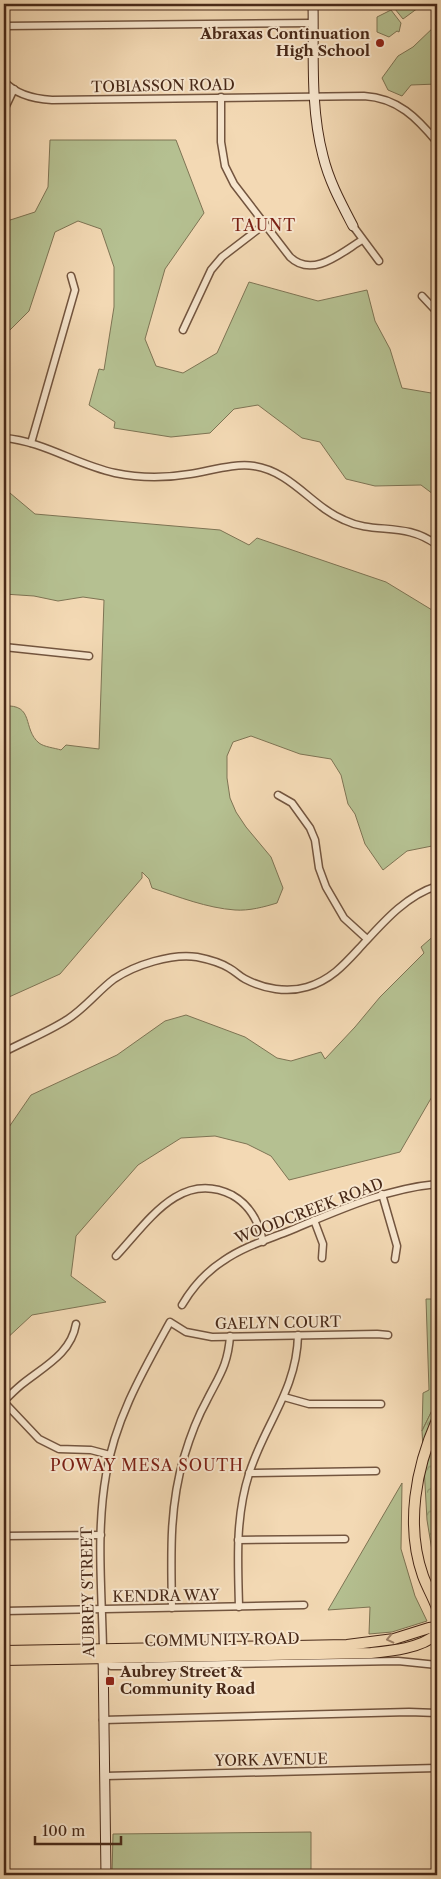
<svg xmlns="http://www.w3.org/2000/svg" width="441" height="1879" viewBox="0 0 441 1879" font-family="'Libre Caslon Text',serif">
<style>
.green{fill:#b5c091;stroke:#7e7454}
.forest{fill:url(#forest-crowns);stroke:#7e7454}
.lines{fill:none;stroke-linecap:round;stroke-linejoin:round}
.street-casing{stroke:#73553f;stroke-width:9}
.secondary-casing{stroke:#482918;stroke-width:11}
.primary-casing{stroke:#482918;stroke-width:12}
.street{stroke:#f7e6ce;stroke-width:6}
.secondary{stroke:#f7e6ce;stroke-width:9}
.primary{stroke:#f3d9b4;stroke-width:10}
.oneway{stroke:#9e8166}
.poi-dot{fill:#8f2418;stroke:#f7e6ce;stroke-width:2}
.labels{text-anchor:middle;stroke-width:4;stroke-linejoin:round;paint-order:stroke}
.poi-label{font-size:15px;font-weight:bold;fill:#482918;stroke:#f7e6ce;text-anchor:end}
.street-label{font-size:15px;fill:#482918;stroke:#f7e6ce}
.neighbourhood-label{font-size:16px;letter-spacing:1px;fill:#7a1f14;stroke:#f7e6ce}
</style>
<defs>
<pattern id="forest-crowns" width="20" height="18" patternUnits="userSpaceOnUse" patternTransform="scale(1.25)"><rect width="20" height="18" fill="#b5c091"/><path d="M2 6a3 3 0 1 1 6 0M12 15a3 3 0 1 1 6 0" fill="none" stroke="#959c75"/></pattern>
</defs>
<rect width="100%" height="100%" fill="#f3d9b4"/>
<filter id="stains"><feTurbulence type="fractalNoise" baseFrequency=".004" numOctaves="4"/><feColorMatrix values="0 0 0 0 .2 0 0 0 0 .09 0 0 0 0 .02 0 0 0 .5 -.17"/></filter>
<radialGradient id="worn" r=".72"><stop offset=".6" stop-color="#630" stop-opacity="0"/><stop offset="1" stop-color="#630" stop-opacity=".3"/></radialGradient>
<g class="green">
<path d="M 391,4 L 414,4 L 418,8 L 403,19 Z"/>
<path d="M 391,10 L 401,23 L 399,32 L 397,31 L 389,37 L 377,32 L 377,17 Z"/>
<path d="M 437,24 L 437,84 L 411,85 L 402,96 L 388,90 L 382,78 L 398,56 L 413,47 Z"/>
<path d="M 50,140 L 176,140 L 204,213 L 165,269 L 145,339 L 156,366 L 183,373 L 217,353 L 249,282 L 318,301 L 367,290 L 375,321 L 390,349 L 402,388 L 437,394 L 437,497 L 421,485 L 375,486 L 346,479 L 320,442 L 302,438 L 258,405 L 234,409 L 210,433 L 171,437 L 114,428 L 115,422 L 89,405 L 99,369 L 104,370 L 114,307 L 114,267 L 101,229 L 78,221 L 55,232 L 29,311 L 4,336 L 4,222 L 35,212 L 48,187 Z"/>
<path d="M 4,488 L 35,514 L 220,530 L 249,545 L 257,538 L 386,582 L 437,613 L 437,845 L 407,851 L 383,870 L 365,844 L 355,814 L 348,804 L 341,775 L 331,759 L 300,754 L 251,736 L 233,742 L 227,756 L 227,778 L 230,798 L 236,812 L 246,827 L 271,857 L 283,888 L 277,903 C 264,907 249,911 235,910 C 207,908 179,897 152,888 L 149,879 L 142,872 L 142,878 L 60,974 L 9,997 L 4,987 L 4,706 C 35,704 22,729 39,743 C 44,747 55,748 61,750 L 66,745 L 99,749 L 104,600 L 83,597 L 58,601 L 34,596 L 4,594 Z"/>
<path d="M 437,933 L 437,1088 L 400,1152 L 289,1180 L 271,1156 L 247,1144 L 215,1136 L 181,1138 L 138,1165 L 76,1236 L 71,1276 L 106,1302 L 32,1315 L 4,1341 L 4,1127 L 9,1127 L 31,1095 L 117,1055 L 165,1021 L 186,1015 L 245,1037 L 277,1058 L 291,1061 L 321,1052 L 325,1059 L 355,1027 L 380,997 L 424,953 L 421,947 Z"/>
<path d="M 426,1299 L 437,1299 L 437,1400 L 422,1431 L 423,1393 L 429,1390 Z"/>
<path d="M 402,1483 L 401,1549 L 415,1596 L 427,1621 L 392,1632 L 369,1634 L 370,1607 L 328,1610 Z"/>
<path d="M 311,1832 L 311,1875 L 112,1875 L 113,1834 Z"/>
</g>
<path class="forest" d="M 437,1400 L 437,1571 L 434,1563 L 427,1520 L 422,1431 Z"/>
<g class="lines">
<g class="street-casing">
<g id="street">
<path d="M 4,26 L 313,23"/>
<path d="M 4,81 C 15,94 35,99 52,100 L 364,96 C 398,98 417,118 437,142"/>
<path d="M 221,97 L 221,142 L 225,166 L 234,184 L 290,257 C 313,279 342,252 362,240"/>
<path d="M 4,110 L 14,89"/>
<path d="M 353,226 L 379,261"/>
<path d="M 422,296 L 437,312"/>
<path d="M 183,330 L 211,270 L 222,257 L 265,224"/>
<path d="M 4,438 C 43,441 77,465 115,473 C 139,478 166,478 190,474 C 210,471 234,463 254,466 C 292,472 311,506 344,520 C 375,535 405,521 437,545"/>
<path d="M 31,443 L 75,290 L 71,276"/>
<path d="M 4,647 L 89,656"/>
<path d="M 278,795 L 292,803 L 310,828 L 315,840 L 319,868 L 326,887 L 344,918 L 367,939"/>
<path d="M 4,1052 C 25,1041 48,1032 68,1019 C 85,1008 98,991 114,979 C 135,965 172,953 197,957 C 207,959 221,963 229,968 C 235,971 239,976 245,979 C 264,989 287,993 307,987 C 334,979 348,960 366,941 C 386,919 408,895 437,886"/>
<path d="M 382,1194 L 397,1246 L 395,1259"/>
<path d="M 314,1220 L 323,1244 L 322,1258"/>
<path d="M 116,1256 C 147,1223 180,1169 232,1195 C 250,1205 259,1222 263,1242"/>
<path d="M 182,1305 C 192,1288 206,1272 223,1261 C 243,1247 266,1240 289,1231 C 337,1211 384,1189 437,1184"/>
<path d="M 284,1397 L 309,1404 L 381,1404"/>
<path d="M 4,1401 C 9,1396 15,1390 21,1385 C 43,1367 71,1354 76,1324"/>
<path d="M 4,1402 L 39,1439 L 59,1449 L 91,1450 L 110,1455"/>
<path d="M 249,1473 L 376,1471"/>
<path d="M 4,1536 L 101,1535"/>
<path d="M 238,1540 L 345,1539"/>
<path d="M 239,1607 C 238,1562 235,1518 249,1474 C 264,1425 297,1390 298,1335"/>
<path d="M 172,1608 C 171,1556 169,1507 184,1457 C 190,1437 197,1418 207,1400 C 219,1376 228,1365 230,1336"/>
<path d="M 4,1611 L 304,1605"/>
<path d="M 103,1649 C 102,1592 96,1532 106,1475 C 115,1419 143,1371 170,1322 L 186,1332 L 212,1337 L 377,1334 L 388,1335"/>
<path d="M 103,1658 L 111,1666 L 122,1666 L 398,1661 L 437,1665"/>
<path d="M 103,1720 L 409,1712 L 437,1713"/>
<path d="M 105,1776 L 437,1768"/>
</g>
</g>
<g class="secondary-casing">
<g id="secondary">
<path d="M 313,4 C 314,54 310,107 323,156 C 329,181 341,203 353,226"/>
<path d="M 103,1652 L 106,1875"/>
</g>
</g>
<g class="primary-casing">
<g id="primary">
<path d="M 437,1420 C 416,1468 405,1525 423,1576 C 427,1587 433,1597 437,1608"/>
<path d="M 4,1651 L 347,1645 L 394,1639 L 429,1628 L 437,1627"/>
<path d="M 4,1660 L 371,1653 C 392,1651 421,1648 437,1634"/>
</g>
</g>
<use href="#street" class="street"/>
<use href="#secondary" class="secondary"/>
<use href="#primary" class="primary"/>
</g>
<defs><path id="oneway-chevron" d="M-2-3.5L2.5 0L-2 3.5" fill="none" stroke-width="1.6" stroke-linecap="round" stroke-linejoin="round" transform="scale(1.25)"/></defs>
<use class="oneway" href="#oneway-chevron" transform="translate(390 1639) rotate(167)"/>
<g class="poi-dot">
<circle cx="380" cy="43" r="5"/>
<rect x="105" y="1676" width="10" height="10" rx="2.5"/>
</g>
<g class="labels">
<g class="poi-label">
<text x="370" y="39">Abraxas Continuation<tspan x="370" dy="17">High School</tspan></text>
<text x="120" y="1677" text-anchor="start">Aubrey Street &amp;<tspan x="120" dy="17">Community Road</tspan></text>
</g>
<g class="street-label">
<text transform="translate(163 86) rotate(-1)" y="5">TOBIASSON ROAD</text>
<text transform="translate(309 1211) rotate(-21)" y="5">WOODCREEK ROAD</text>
<text transform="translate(278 1323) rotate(-1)" y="5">GAELYN COURT</text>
<text transform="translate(88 1592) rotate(-91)" y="5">AUBREY STREET</text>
<text transform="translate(166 1596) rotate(-1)" y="5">KENDRA WAY</text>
<text transform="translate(222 1640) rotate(-1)" y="5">COMMUNITY ROAD</text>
<text transform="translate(271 1760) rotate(-1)" y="5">YORK AVENUE</text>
</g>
<g class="neighbourhood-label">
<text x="264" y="231">TAUNT</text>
<text x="147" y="1471">POWAY MESA SOUTH</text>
</g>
</g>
<rect width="441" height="1879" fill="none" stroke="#f3d9b4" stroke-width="20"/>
<rect x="5" y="5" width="431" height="1869" fill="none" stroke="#482918" stroke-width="2.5"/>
<rect x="10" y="10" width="421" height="1859" fill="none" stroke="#482918"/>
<path d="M35 1836v8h86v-8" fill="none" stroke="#482918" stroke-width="2.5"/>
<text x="42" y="1836" font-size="15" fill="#482918" stroke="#f7e6ce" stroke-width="4" paint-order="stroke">100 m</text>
<rect width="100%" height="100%" filter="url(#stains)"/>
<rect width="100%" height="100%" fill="url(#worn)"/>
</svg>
